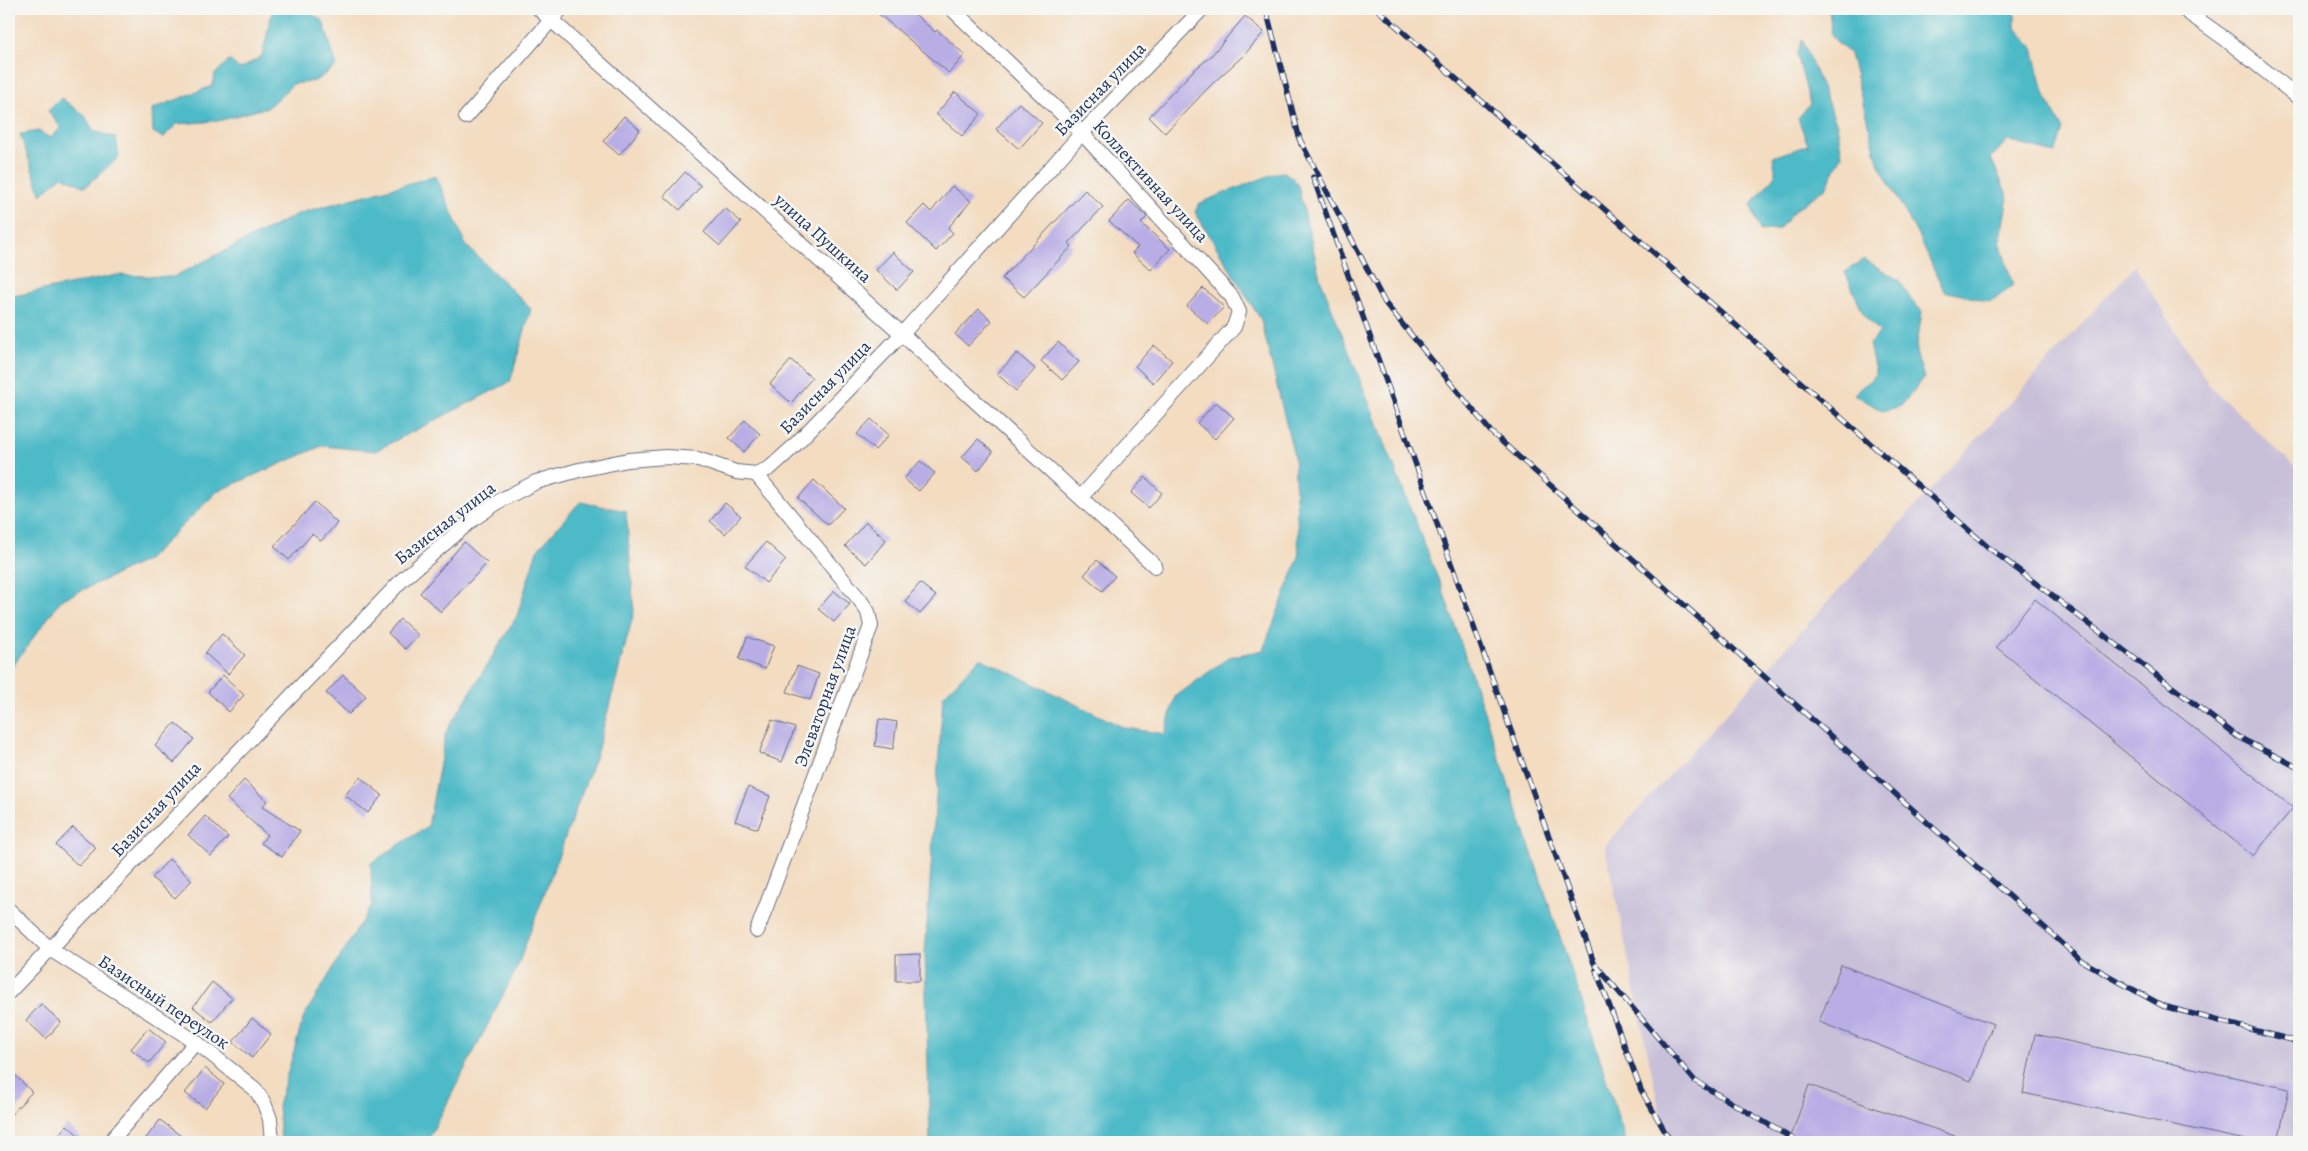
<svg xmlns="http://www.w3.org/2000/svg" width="2308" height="1151" viewBox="0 0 2308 1151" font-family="Alegreya,serif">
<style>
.industrial{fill:#c8bfd8}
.water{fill:#4dbac7;stroke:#347492}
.building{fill:#b8ade5}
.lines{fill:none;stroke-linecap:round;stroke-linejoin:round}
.street-casing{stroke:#676c80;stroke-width:16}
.street{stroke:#fff;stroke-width:14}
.rail-casing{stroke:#1b2f5e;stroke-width:5.5}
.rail{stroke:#f6f6f2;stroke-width:4;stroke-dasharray:11;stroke-linecap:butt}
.labels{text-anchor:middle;stroke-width:5;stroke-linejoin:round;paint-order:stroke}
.street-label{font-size:18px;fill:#1b2f5e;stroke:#f6f6f2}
</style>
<rect width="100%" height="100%" fill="#f6f6f2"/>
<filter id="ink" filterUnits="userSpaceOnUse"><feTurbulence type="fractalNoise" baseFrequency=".02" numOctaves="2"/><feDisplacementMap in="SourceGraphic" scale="10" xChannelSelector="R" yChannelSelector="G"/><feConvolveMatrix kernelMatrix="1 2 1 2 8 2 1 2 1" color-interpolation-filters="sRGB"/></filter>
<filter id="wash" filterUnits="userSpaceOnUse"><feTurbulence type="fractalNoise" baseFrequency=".0096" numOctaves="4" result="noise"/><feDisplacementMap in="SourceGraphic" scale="20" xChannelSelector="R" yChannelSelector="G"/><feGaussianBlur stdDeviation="1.12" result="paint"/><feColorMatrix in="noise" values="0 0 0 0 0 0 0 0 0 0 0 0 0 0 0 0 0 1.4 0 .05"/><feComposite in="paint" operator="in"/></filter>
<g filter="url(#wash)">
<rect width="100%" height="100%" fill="#f3dcc0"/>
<path class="industrial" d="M 2135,266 L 2209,385 L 2299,471 L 2299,1142 L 1666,1142 L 1605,846 Z"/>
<g class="water">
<path d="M 273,9 L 305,9 L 323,21 L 337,66 L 315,81 L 293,84 L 268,107 L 218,121 L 177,124 L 163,138 L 153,132 L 152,109 L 212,86 L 215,74 L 229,60 L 240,69 L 262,56 Z"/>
<path d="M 1829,9 L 2015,9 L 2015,27 L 2033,48 L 2045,96 L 2063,129 L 2055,153 L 2007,141 L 1991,158 L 2008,197 L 2000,241 L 2013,286 L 1991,302 L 1944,291 L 1920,239 L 1879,165 L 1850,54 L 1832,37 Z"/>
<path d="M 1802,39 L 1837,125 L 1842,155 L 1826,188 L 1796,209 L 1779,229 L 1760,231 L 1751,205 L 1776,174 L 1773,157 L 1808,145 L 1798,118 L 1810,104 L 1797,54 Z"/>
<path d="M 61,98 L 85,116 L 94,131 L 116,138 L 119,157 L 85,187 L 62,176 L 41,195 L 20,134 L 39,131 L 50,138 L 61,128 L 48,111 Z"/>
<path d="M 1284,172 L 1292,177 L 1298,186 L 1320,278 L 1446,599 L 1579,993 L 1626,1142 L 930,1142 L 925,953 L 943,696 L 980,658 L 1125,728 L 1165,734 L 1175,697 L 1229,657 L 1263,650 L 1299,557 L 1294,456 L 1261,320 L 1195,212 L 1199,204 L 1207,200 L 1276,173 Z"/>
<path d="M 436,176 L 466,245 L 531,309 L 510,382 L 375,451 L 322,446 L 218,491 L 147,560 L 61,600 L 9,671 L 9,297 L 117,275 L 173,277 L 300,213 Z"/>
<path d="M 1864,259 L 1900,281 L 1911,300 L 1922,311 L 1916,352 L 1924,378 L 1901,406 L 1882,411 L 1854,394 L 1876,375 L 1869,344 L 1880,332 L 1865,317 L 1845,272 Z"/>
<path d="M 580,502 L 626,511 L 634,612 L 597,752 L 516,970 L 427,1142 L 281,1142 L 278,1106 L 304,1016 L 372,905 L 371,863 L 428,826 L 446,732 L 517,616 L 537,550 Z"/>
</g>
<g id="blocks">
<g class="building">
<path d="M 873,9 L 909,9 L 935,32 L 937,30 L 965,55 L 949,73 Z"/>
<path d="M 1245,16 L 1264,32 L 1245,54 L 1212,84 L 1165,133 L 1149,117 L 1192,72 L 1211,56 Z"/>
<path d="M 955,92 L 981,114 L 962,136 L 936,114 Z"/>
<path d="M 1019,103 L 1042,123 L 1019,149 L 996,129 Z"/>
<path d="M 624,116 L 640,130 L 619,155 L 603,141 Z"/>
<path d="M 685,172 L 701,186 L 680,210 L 664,196 Z"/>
<path d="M 952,186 L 971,201 L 948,228 L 953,233 L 936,251 L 907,223 L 924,205 L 931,212 Z"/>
<path d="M 1085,190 L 1103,207 L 1069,243 L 1072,246 L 1024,297 L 1002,278 Z"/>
<path d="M 1129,200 L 1147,217 L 1141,223 L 1170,249 L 1151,270 L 1132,253 L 1138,247 L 1109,221 Z"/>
<path d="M 725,208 L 741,222 L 720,246 L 704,232 Z"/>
<path d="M 893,252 L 914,272 L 897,290 L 876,270 Z"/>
<path d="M 1203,288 L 1224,307 L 1208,324 L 1187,306 Z"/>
<path d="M 979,309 L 992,321 L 968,346 L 955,334 Z"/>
<path d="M 1058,342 L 1079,362 L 1062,380 L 1041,361 Z"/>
<path d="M 1154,345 L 1172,361 L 1153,383 L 1135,366 Z"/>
<path d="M 1017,353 L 1035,369 L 1016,391 L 997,374 Z"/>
<path d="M 791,360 L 812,378 L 791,403 L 770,384 Z"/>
<path d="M 1216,402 L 1234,418 L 1215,439 L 1197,423 Z"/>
<path d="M 871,419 L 889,435 L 875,450 L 857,434 Z"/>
<path d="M 745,420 L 760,434 L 744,452 L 729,438 Z"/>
<path d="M 978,439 L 993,452 L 978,471 L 962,457 Z"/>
<path d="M 920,461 L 935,473 L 919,491 L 904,479 Z"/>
<path d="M 1145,477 L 1162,493 L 1149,508 L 1131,493 Z"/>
<path d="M 814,480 L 844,508 L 828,525 L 798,498 Z"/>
<path d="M 315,502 L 337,523 L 321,541 L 312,534 L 289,560 L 274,546 Z"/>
<path d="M 725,503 L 741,516 L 725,534 L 710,521 Z"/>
<path d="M 866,522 L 886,540 L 866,564 L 845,546 Z"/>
<path d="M 464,542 L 487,563 L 441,612 L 420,593 Z"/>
<path d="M 766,542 L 786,560 L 766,583 L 745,566 Z"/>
<path d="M 1097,560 L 1115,576 L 1102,591 L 1084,575 Z"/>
<path d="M 920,583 L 936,596 L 920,614 L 905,601 Z"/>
<path d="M 834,591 L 850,604 L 834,622 L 818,609 Z"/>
<path d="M 2035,599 L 2293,808 L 2253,856 L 1996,647 Z"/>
<path d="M 400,619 L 418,635 L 405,649 L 388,633 Z"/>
<path d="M 222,634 L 245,655 L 228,674 L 205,653 Z"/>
<path d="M 747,637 L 774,646 L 765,669 L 739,659 Z"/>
<path d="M 797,666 L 819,674 L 810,700 L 787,692 Z"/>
<path d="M 223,675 L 244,695 L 229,712 L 208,692 Z"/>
<path d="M 343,675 L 366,696 L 349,714 L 326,693 Z"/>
<path d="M 879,719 L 897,722 L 893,749 L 875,746 Z"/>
<path d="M 772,720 L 795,728 L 782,762 L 759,753 Z"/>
<path d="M 175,723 L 194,739 L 174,763 L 155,746 Z"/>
<path d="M 360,777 L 382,795 L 368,813 L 345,795 Z"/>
<path d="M 244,780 L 267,801 L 262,807 L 300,831 L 282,857 L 261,843 L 267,835 L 227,799 Z"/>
<path d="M 748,787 L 770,796 L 758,829 L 735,821 Z"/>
<path d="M 205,816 L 228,837 L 211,856 L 188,835 Z"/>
<path d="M 73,827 L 96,848 L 79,866 L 56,845 Z"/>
<path d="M 169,859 L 192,880 L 175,898 L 152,878 Z"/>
<path d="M 920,954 L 920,981 L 896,981 L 896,955 Z"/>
<path d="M 1841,965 L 1993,1024 L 1971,1081 L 1819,1022 Z"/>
<path d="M 212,982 L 232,998 L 212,1022 L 193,1007 Z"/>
<path d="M 41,1004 L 61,1022 L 46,1039 L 26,1020 Z"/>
<path d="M 252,1018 L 271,1034 L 252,1058 L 233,1042 Z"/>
<path d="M 148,1028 L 166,1042 L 149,1063 L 131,1049 Z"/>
<path d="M 2035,1034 L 2289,1089 L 2278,1142 L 2255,1142 L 2023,1093 Z"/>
<path d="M 205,1068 L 224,1084 L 205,1108 L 185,1093 Z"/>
<path d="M 9,1069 L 32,1092 L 9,1117 Z"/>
<path d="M 1809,1085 L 1966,1140 L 1966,1142 L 1789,1142 Z"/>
<path d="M 160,1120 L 189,1142 L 143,1142 Z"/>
<path d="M 67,1125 L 86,1142 L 52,1142 Z"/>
</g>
</g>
</g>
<g filter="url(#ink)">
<use href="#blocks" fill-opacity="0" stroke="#676c80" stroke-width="1"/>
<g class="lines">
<g class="street-casing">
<g id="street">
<path d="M 539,9 L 902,334 L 1155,566"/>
<path d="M 952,9 L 1082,133 L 1232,297 L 1239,312 L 1234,327 L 1081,497"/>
<path d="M 2183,9 L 2224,38 L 2299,98"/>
<path d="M 466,117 L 561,9"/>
<path d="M 756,474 L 860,600 L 868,612 L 871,626 L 757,931"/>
<path d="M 9,910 L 50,949 L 196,1042 L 255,1089 L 264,1103 L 270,1119 L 272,1142"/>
<path d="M 9,992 L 402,580 L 472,520 L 501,500 L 536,482 L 579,470 L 628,460 L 666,457 L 698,459 L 736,472 L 756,474 L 770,468 L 791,449 L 902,334 L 1082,133 L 1202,9"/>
<path d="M 110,1142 L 196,1042"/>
</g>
</g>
<use href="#street" class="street"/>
<g class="rail-casing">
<g id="rail">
<path d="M 1266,9 L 1301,144"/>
<path d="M 1377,9 L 1988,547 L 2238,737 L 2299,768"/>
<path d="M 1299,138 L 1385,303 L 1491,432 L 2082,961 L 2163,1006 L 2299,1042"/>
<path d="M 1313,177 L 1594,963 L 1695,1081 L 1798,1142"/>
<path d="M 1596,970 L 1641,1090 L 1671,1142"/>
</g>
</g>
<use href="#rail" class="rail"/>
</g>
</g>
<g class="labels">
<g class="street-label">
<text transform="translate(1100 89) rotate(-46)" y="6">Базисная улица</text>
<text transform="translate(1151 181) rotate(47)" y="6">Коллективная улица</text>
<text transform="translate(823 238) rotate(42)" y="6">улица Пушкина</text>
<text transform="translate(825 387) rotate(-46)" y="6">Базисная улица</text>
<text transform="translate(445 523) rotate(-38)" y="6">Базисная улица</text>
<text transform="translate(825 696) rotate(-70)" y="6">Элеваторная улица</text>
<text transform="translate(156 809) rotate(-47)" y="6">Базисная улица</text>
<text transform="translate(164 1002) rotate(34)" y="6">Базисный переулок</text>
</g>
</g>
<rect width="2308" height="1151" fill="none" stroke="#f6f6f2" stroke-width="30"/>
</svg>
